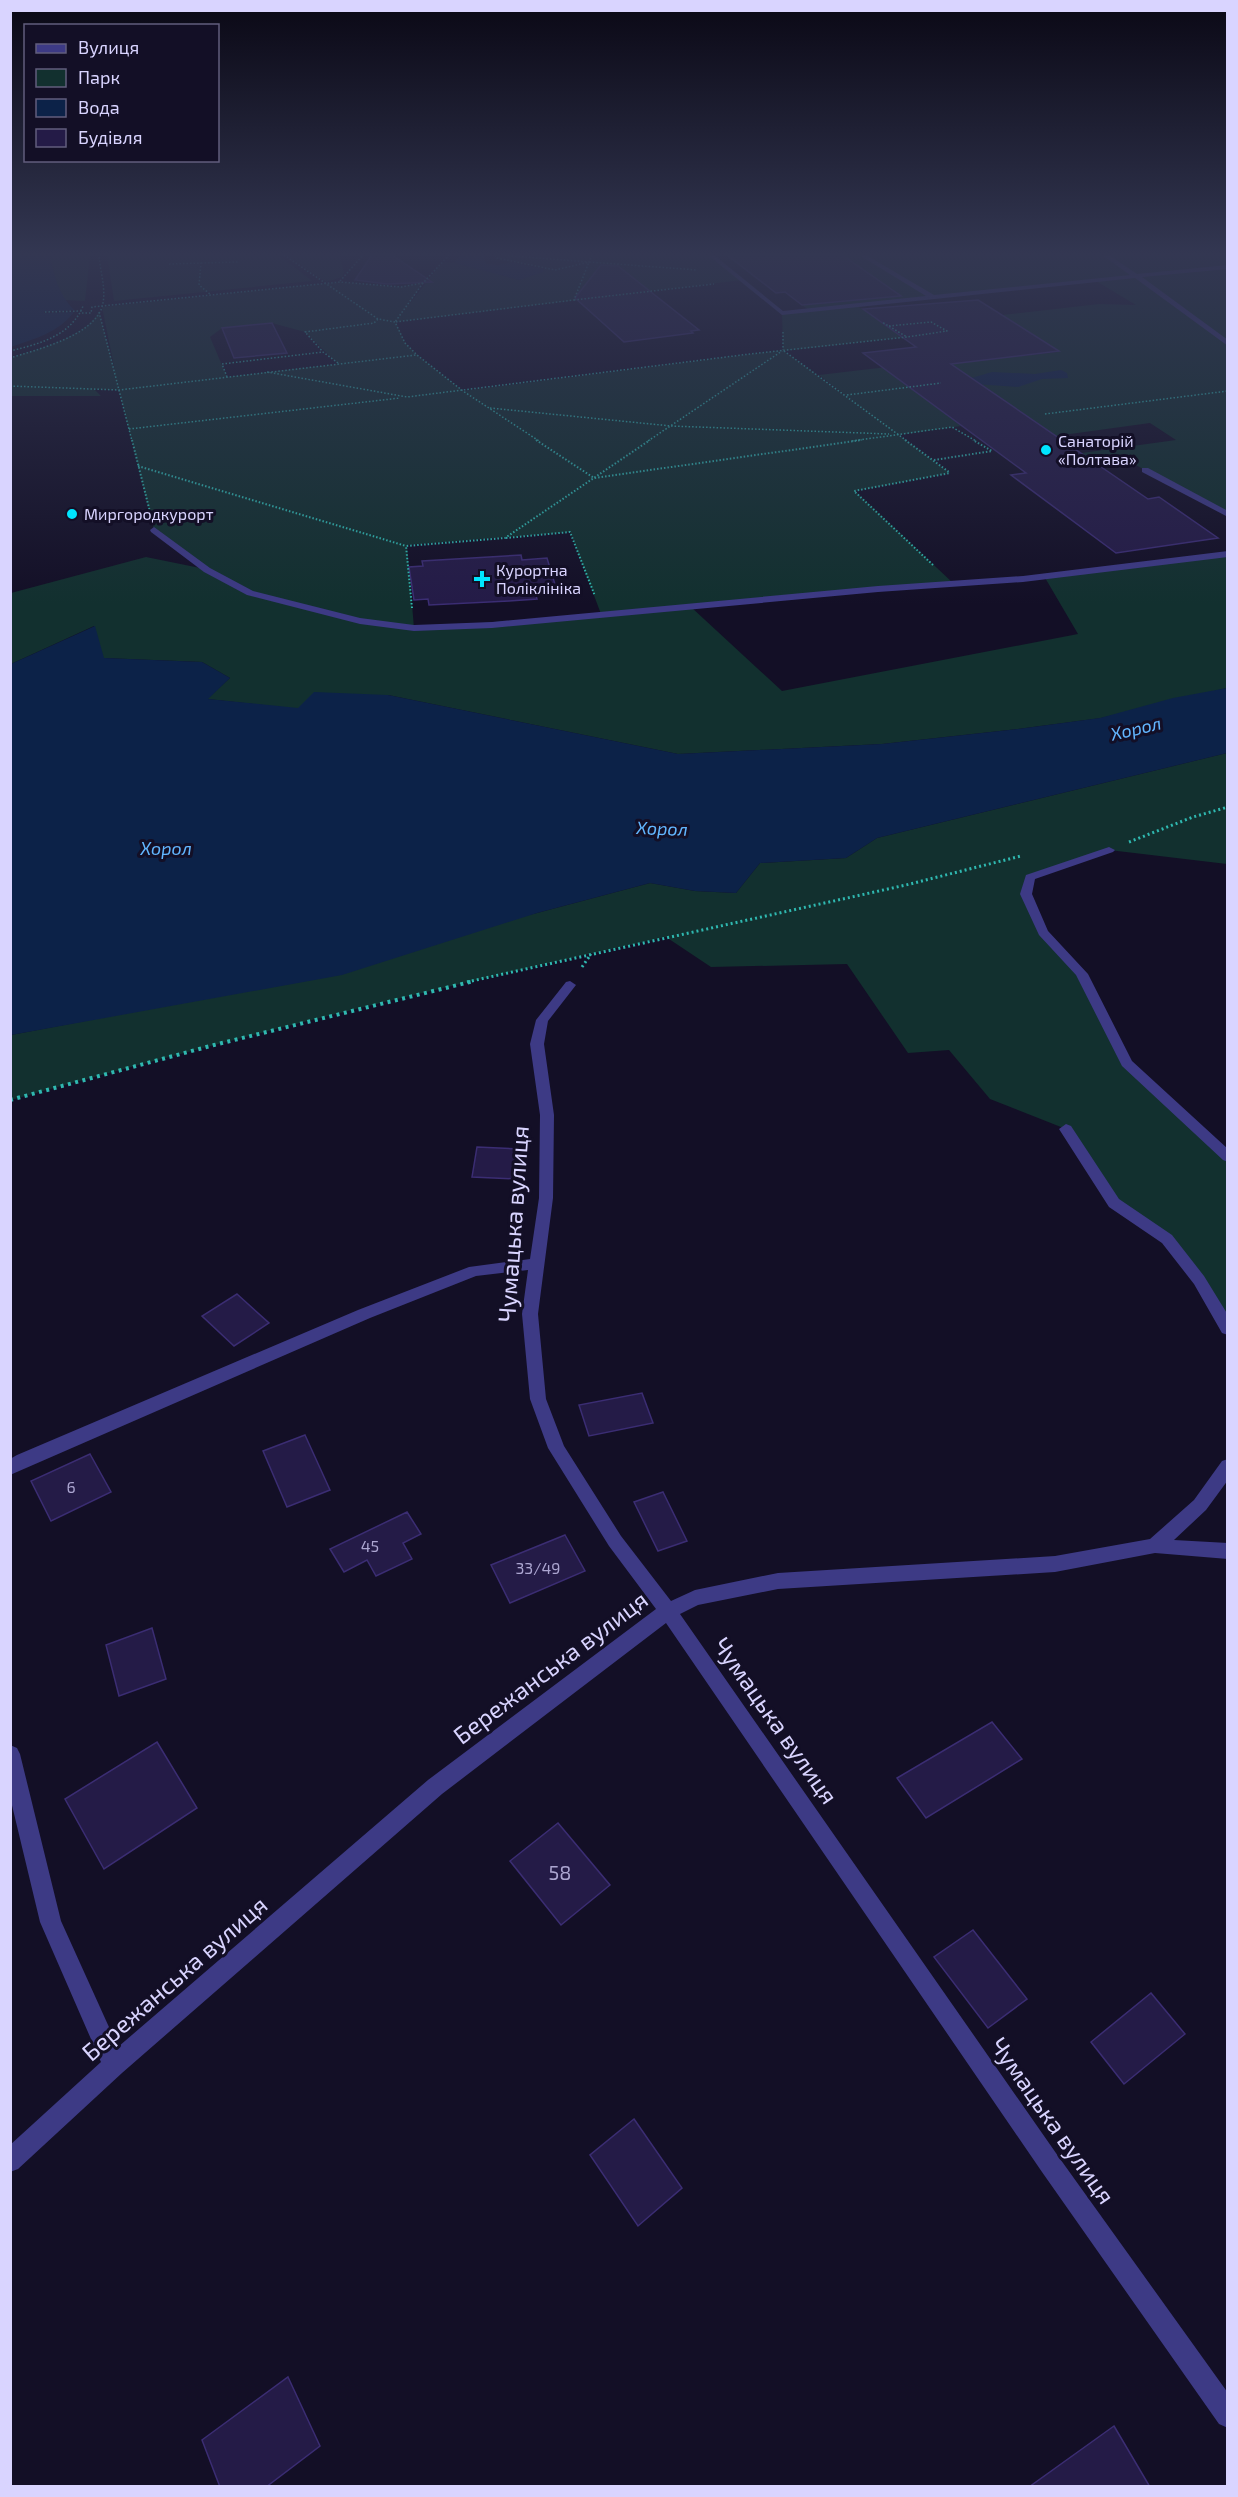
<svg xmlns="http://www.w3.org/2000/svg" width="1238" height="2497" viewBox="0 0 1238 2497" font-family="'Exo 2',sans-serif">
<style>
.green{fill:#12302f;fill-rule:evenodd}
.water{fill:#0c2248}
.building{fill:#241b47;stroke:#3b2d73;stroke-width:1.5}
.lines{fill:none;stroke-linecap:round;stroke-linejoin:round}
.path-far3{stroke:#2fb8b0;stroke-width:1.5;stroke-dasharray:1.5 2;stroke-linecap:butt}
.path-far2{stroke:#2fb8b0;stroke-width:2;stroke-dasharray:1.5 2;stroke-linecap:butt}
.path-far1{stroke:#2fb8b0;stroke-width:3;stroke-dasharray:2 3;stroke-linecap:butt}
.path{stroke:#2fb8b0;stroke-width:4;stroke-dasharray:3 4.5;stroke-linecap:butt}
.lane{fill:#3d3a85;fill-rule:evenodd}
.street{fill:#3d3a85;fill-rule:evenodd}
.poi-dot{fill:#00e5ff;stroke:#130f26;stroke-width:2}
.labels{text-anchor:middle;stroke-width:6;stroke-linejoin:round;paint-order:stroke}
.far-poi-label{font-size:16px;fill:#d9d4ff;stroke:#130f26;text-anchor:start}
.number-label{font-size:16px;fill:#aca6d1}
.far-water-label{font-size:18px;font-style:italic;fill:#62b6ff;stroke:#130f26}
.near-number-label{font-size:20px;fill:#aca6d1}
.near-street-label{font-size:24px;fill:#d9d4ff;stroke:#130f26}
</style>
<rect width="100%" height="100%" fill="#130f26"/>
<g class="green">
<path d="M 53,255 L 90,255 L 85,301 L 64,300 L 57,285 L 50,257 Z"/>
<path d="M 107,255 L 279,255 L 312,281 L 114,301 Z"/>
<path d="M 286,255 L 339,255 L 344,272 L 342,277 L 326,282 Z"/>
<path d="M 495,255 L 534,257 L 536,255 L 711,255 L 742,280 L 396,322 L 405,343 L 417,355 L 463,391 L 783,350 L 782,313 L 809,310 L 802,305 L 841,301 L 824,288 L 776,293 L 727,255 L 1227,255 L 1227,515 L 1123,458 L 1080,464 L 1067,455 L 1176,440 L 1150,423 L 1041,438 L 940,410 L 961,426 L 899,435 L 950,473 L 855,491 L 953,583 L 691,607 L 782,691 L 1078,634 L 1044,576 L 1227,554 L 1227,688 L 1101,718 L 1018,729 L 882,744 L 678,754 L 388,695 L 299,709 L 207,699 L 230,678 L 202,662 L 103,658 L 94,626 L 11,664 L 11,593 L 146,557 L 205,569 L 154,530 L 119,390 L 94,389 L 101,396 L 11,396 L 11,358 C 39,348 82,339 99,312 L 115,371 L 102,307 L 340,282 L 401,287 L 423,283 L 408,306 L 442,262 L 455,263 L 519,280 L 543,272 L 544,269 L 548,269 L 497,258 ZM 1096,281 L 1136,305 L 1099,304 L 1002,315 L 1058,352 L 1012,357 L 1006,353 L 819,375 L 858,405 L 784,351 L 907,337 L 857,306 ZM 272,323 L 305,332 L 338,364 L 227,377 L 210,337 L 222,328 ZM 570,532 L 601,614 L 414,628 L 407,545 Z"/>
<path d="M 1227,753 L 1227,864 L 1109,850 L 1030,877 L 1026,894 L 1043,932 L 1082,974 L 1127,1063 L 1227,1157 L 1227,1329 L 1167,1239 L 1114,1203 L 1066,1129 L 990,1099 L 949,1050 L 908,1053 L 847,964 L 711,967 L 666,937 C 447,985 227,1039 11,1100 L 11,1035 L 85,1021 L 537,913 L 650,883 L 695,891 L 736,893 L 760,863 L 846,858 L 877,838 Z"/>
</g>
<g class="water">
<path d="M 11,255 L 53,255 L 50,258 C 55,278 59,295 74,310 L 44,312 L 44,313 L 74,312 C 58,333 34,339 11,347 Z"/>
<path d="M 460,255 L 489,255 L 483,258 L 487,264 L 498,265 L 511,262 L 544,269 L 543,272 L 519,280 L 455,263 Z"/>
<path d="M 1061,370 L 1067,373 L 1068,378 L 1042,379 L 1018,387 L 975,384 L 968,379 L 992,372 L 1035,374 Z"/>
<path d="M 95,626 L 104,658 L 202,662 L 230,678 L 208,699 L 298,708 L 314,692 L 388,695 L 678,754 L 882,744 L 1018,729 L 1100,718 L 1173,698 L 1227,688 L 1227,753 L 877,838 L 846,858 L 760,863 L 736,893 L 695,891 L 650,883 L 537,913 L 342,975 L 11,1035 L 11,664 Z"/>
</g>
<g class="building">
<path d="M 372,255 L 392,255 L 432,282 L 387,284 L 355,280 Z"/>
<path d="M 727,255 L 842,255 L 901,296 L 802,305 L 785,292 L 776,293 Z"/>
<path d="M 601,265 L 618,266 L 699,330 L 691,331 L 693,333 L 624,342 L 575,298 Z"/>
<path d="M 978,300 L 1059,351 L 951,364 L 1148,499 L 1159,497 L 1218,538 L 1116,553 L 1011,475 L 1026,473 L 863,353 L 916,347 L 863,309 Z"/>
<path d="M 272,323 L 287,353 L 234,358 L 222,328 Z"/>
<path d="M 521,555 L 522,560 L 547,558 L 557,591 L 535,592 L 537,599 L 509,601 L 429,605 L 428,599 L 414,600 L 409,567 L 423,566 L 422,561 Z"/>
<path d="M 477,1147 L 521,1149 L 517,1179 L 472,1177 Z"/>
<path d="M 237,1294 L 269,1323 L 234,1346 L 202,1316 Z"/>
<path d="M 642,1393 L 653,1423 L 589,1436 L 579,1405 Z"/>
<path d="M 305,1435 L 330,1490 L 287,1507 L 263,1451 Z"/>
<path d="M 90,1454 L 111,1492 L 51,1521 L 31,1481 Z"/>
<path d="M 663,1492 L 687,1541 L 658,1551 L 634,1502 Z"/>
<path d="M 407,1512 L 421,1534 L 403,1543 L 412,1559 L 376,1576 L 367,1560 L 344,1572 L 330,1549 Z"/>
<path d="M 565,1535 L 585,1571 L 510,1603 L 491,1565 Z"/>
<path d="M 152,1628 L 166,1679 L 119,1696 L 106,1645 Z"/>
<path d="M 992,1722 L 1022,1759 L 926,1818 L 897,1778 Z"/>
<path d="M 157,1742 L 197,1808 L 104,1869 L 65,1799 Z"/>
<path d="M 558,1823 L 610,1885 L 561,1925 L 510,1861 Z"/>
<path d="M 973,1930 L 1027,1999 L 988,2028 L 934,1957 Z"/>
<path d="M 1151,1993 L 1185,2034 L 1124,2084 L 1091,2042 Z"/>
<path d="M 634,2119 L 682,2188 L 638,2226 L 590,2155 Z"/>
<path d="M 288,2377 L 320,2446 L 266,2487 L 220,2487 L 202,2440 Z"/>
<path d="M 1114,2426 L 1150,2487 L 1029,2487 Z"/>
</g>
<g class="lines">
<g class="path-far3">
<path d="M 284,255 L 378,319 L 395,322 L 405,343 L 417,355 L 463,391 L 539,441"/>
<path d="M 495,255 L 497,258 L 555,270 L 589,262"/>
<path d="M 501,255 L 589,262 L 592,255"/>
<path d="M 201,263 L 238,262"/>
<path d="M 169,264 L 201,263 L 199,285 L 211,295"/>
<path d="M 340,281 L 363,255"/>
<path d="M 423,283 L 395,322 L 574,300 L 589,262 L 697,270"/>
<path d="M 574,300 L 714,284"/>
<path d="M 45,312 L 82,311"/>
<path d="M 99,312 L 132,441"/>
<path d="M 82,313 L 91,313 L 92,307 L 340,282 L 401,287 L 423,283 L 449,255"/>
<path d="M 889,326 L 931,322 L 947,331 L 907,337"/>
<path d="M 783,332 L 783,350"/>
<path d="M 10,351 C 39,344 71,336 83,306"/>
<path d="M 784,351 L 907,441"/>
<path d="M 10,358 C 36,350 93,336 102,307 C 107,291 100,271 99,255"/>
<path d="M 338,363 L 323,352 L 305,332 L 374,323 L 378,319"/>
<path d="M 267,372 L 407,397 L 750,354 L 907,337 L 882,322"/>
<path d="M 227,377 L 222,364 L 323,352"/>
<path d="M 10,386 L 119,390 L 416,355"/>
<path d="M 847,395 L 941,383"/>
<path d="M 490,408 L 671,426 L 889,434"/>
<path d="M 1045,414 L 1228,391"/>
<path d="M 129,429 L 400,398"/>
<path d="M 648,441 L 782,351"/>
<path d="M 852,441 L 952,427 L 976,441"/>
</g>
<g class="path-far2">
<path d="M 132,440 L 150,512"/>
<path d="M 536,440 L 594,478 L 862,440"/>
<path d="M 905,440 L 949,472"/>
<path d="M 934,460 L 992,451 L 973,440"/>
<path d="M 138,466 L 406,546"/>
<path d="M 506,538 L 570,532 L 595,596"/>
<path d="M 933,565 L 854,491 L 950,473"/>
<path d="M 412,608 L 406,546 L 505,538 L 650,440"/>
</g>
<g class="path-far1">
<path d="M 1129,842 L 1193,817 L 1228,807"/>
<path d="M 582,967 L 591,954"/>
<path d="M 467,982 L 906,885 L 1021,856"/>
</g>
<path class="path" d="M 10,1100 L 214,1045 L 474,981"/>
<g class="lane">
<path d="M 708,255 L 714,255 L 783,311 L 926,296 L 859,255 L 866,255 L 934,295 L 1130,275 L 1102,255 L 1109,255 L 1137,274 L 1228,265 L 1228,269 L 1142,277 L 1228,340 L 1228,346 L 1135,278 L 782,315 Z"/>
<path d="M 1142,468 L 1148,468 L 1228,511 L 1228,517 L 1142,472 Z"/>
<path d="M 154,527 L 210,568 L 253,591 L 360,618 L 414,625 L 492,622 L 878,586 L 1023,576 L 1228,551 L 1228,557 L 1023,582 L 878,592 L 492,628 L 414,631 L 360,624 L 247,595 L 204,572 L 151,532 L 150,530 Z"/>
<path d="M 1066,1124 L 1071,1126 L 1119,1199 L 1172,1235 L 1204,1276 L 1228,1315 L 1228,1335 L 1222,1333 L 1194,1284 L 1162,1243 L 1109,1207 L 1059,1129 Z"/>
</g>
<g class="street">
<path d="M 1109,847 L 1115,850 L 1113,852 L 1035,879 L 1032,894 L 1048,931 L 1088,974 L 1132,1061 L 1228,1149 L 1228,1162 L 1223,1160 L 1122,1066 L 1076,975 L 1039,935 L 1020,894 L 1026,875 Z"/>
<path d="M 570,981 L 576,985 L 548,1021 L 544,1044 L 554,1115 L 553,1198 L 538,1314 L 546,1399 L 564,1446 L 621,1536 L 671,1601 L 695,1590 L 778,1573 L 1055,1556 L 1150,1539 L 1194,1500 L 1222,1461 L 1228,1459 L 1228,1480 L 1206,1510 L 1174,1540 L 1228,1543 L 1228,1559 L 1155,1553 L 1055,1572 L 778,1589 L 698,1605 L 680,1614 L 1058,2156 L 1228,2393 L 1228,2428 L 1219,2424 L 1042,2172 L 666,1623 L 442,1794 L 122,2073 L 18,2169 L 10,2172 L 10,2145 L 101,2062 L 40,1922 L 10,1797 L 10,1745 L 17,1748 L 20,1754 L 61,1921 L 118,2047 L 428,1780 L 656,1609 L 609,1546 L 548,1448 L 530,1399 L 522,1314 L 528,1270 L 476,1276 L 370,1318 L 10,1475 L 10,1459 L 17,1455 L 358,1310 L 469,1267 L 530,1259 L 539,1198 L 540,1115 L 530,1044 L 536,1020 L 566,982 Z"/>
</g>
</g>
<linearGradient id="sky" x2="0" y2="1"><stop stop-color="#0a0815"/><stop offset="0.42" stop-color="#333752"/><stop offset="1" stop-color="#333752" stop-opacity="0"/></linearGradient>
<rect width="1238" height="604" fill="url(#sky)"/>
<g class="poi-dot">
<circle cx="1046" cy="450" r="6"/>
<circle cx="72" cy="514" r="6"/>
<path d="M479 570h6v6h6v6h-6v6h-6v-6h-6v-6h6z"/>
</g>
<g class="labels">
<g class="far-poi-label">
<text x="1058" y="447">Санаторій<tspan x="1058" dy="18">«Полтава»</tspan></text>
<text x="84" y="520">Миргородкурорт</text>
<text x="496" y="576">Курортна<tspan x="496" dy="18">Поліклініка</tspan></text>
</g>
<g class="number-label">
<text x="71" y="1493">6</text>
<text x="370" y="1552">45</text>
<text x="538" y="1574">33/49</text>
</g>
<g class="far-water-label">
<text transform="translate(1136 729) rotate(-13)" y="6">Хорол</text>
<text transform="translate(662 829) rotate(2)" y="6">Хорол</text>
<text x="166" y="855">Хорол</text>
</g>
<g class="near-number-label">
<text x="560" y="1880">58</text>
</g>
<g class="near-street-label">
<text transform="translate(514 1224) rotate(-86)" y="8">Чумацька вулиця</text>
<text transform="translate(551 1668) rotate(-37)" y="8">Бережанська вулиця</text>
<text transform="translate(775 1721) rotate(55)" y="8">Чумацька вулиця</text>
<text transform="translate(175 1979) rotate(-41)" y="8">Бережанська вулиця</text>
<text transform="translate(1052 2121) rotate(55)" y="8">Чумацька вулиця</text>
</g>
</g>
<rect width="1238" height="2497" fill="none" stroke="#d9d4ff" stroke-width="24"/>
<rect x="24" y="24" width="195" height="138" fill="#130f26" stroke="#625e7d" stroke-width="1.5"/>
<rect x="36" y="44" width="30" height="9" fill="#3d3a85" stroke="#625e7d" stroke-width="1.5"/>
<text x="78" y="54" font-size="18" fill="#d9d4ff">Вулиця</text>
<rect x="36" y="69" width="30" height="18" fill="#12302f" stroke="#625e7d" stroke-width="1.5"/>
<text x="78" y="84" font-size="18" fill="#d9d4ff">Парк</text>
<rect x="36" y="99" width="30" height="18" fill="#0c2248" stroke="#625e7d" stroke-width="1.5"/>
<text x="78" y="114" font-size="18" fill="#d9d4ff">Вода</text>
<rect x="36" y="129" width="30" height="18" fill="#241b47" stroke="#625e7d" stroke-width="1.5"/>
<text x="78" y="144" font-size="18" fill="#d9d4ff">Будівля</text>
</svg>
